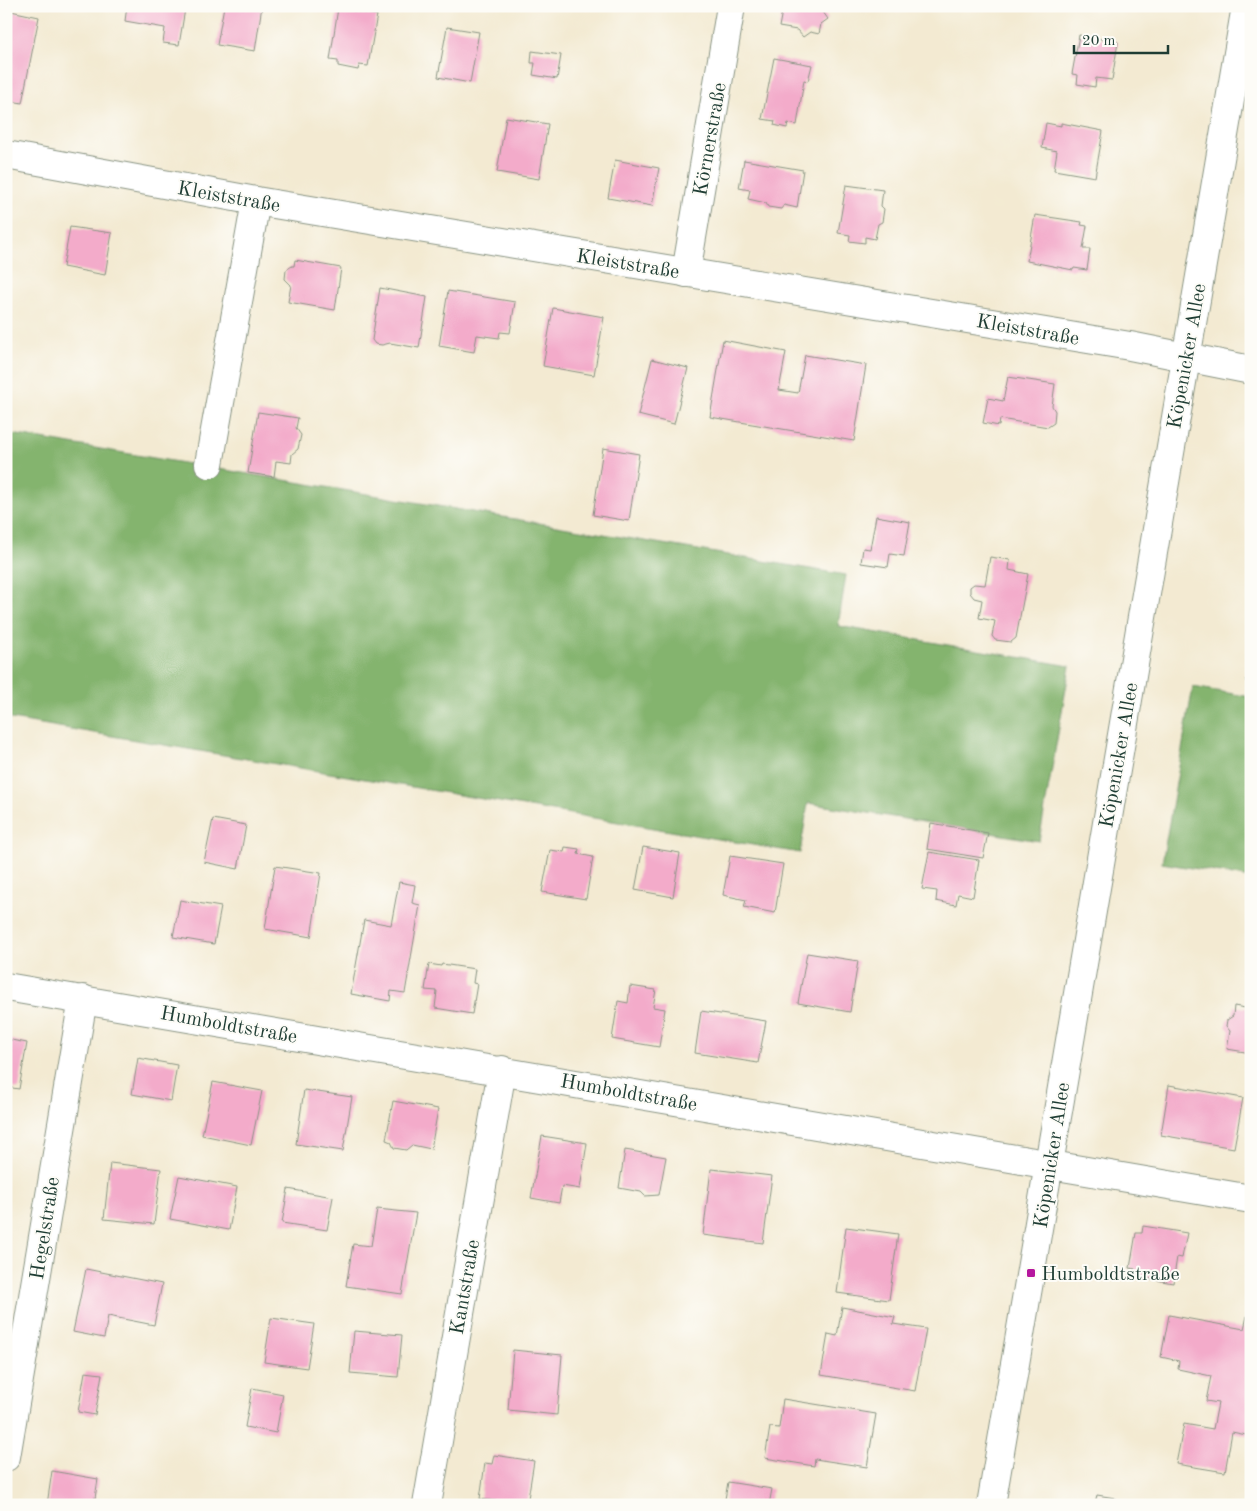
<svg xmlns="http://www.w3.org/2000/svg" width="1257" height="1511" viewBox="0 0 1257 1511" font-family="'Old Standard TT',serif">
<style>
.forest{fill:#84b46e;stroke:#527851}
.building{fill:#f3abca}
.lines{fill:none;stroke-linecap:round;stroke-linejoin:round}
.minor-casing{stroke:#899483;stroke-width:30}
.minor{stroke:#fff;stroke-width:28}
.poi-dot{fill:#b5179e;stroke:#fdfcf7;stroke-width:2}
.labels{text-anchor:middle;stroke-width:4;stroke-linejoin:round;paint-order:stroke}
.street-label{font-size:20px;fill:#1f3d34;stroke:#fdfcf7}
.poi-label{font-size:20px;fill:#1f3d34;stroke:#fdfcf7;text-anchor:start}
</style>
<rect width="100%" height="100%" fill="#fdfcf7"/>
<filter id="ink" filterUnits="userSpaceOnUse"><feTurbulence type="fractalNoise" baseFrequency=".02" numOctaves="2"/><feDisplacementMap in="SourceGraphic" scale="10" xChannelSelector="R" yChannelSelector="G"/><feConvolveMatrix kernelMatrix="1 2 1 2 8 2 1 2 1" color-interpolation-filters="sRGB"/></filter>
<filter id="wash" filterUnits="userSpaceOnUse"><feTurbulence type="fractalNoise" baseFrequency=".0096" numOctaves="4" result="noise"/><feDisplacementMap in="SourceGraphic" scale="20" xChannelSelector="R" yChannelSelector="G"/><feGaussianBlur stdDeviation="1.12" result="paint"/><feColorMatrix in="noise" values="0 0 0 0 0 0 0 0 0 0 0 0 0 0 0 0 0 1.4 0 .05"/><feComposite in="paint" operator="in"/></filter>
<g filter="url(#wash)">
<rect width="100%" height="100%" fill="#f3ead2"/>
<g class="forest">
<path d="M 6,433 L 846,575 L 838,626 L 1070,666 L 1039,841 L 808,803 L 800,853 L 6,718 Z"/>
<path d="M 1193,687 L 1251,697 L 1251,878 L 1162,863 Z"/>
</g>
<g id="blocks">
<g class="building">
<path d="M 127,6 L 171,6 L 185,9 L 179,45 L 163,43 L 165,28 L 125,21 Z"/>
<path d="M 224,6 L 262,6 L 255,51 L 217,45 Z"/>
<path d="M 783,6 L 824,6 L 823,12 L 828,19 L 821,24 L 819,34 L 810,32 L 803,37 L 797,30 L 779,27 Z"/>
<path d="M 338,8 L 377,15 L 368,66 L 359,65 L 358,70 L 338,66 L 338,61 L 330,60 Z"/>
<path d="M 6,10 L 39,17 L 22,103 L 6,100 Z"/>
<path d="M 447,27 L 479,32 L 470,83 L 438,77 Z"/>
<path d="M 1079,35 L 1118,42 L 1112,80 L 1096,78 L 1095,87 L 1077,84 L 1078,75 L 1072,74 Z"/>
<path d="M 532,51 L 561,55 L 557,79 L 533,75 L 535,63 L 531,63 Z"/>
<path d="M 774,58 L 812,65 L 808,81 L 804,80 L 797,125 L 788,123 L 787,128 L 774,125 L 775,121 L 762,119 Z"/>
<path d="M 506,117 L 548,124 L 539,179 L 497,172 Z"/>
<path d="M 1046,123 L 1061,126 L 1061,123 L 1103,131 L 1095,177 L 1054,170 L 1057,151 L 1042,148 Z"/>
<path d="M 615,160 L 659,168 L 652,206 L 608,198 Z"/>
<path d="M 744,160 L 803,170 L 797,208 L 784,205 L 781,209 L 768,207 L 766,203 L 748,199 L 750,190 L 739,188 Z"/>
<path d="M 846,185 L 883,190 L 881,206 L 884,209 L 882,222 L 878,224 L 875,239 L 865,237 L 865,243 L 849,241 L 850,235 L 838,233 Z"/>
<path d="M 1035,215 L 1082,222 L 1081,225 L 1087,226 L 1083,249 L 1090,249 L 1087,270 L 1074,268 L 1073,270 L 1027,261 Z"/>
<path d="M 70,227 L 112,233 L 105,275 L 63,267 Z"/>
<path d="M 295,260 L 341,268 L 335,310 L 288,302 L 291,285 L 285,279 L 286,270 L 292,266 L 294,266 Z"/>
<path d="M 380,288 L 427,297 L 419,348 L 390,343 L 382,345 L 375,344 L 372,340 Z"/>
<path d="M 448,291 L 515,302 L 510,333 L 500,332 L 499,338 L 477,335 L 474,352 L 439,346 Z"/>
<path d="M 553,308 L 604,317 L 594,375 L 543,366 Z"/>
<path d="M 723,340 L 786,352 L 779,390 L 798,393 L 805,355 L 866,365 L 854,441 L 710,417 Z"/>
<path d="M 652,359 L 688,368 L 674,424 L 638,415 Z"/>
<path d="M 1008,377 L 1055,384 L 1052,406 L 1055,411 L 1054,423 L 1048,427 L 1000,419 L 999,426 L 983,423 L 988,398 L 1003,401 Z"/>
<path d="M 258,412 L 298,418 L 296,428 L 301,435 L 298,449 L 292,454 L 291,463 L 276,461 L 274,477 L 248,473 Z"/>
<path d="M 603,448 L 639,454 L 629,521 L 593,515 Z"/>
<path d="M 876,516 L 910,522 L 904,556 L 890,554 L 888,567 L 861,563 L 863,548 L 870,549 Z"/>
<path d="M 990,557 L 1010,560 L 1009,570 L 1028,574 L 1016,638 L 1011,642 L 995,640 L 992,636 L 995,621 L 979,618 L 982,600 L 974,598 L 970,593 L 970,587 L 974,584 L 985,585 Z"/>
<path d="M 1250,659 L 1251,659 L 1251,682 L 1246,681 Z"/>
<path d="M 213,819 L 246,825 L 238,869 L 204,862 Z"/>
<path d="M 931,823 L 988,833 L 983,858 L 927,849 Z"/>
<path d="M 565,847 L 579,849 L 578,854 L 593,857 L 586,899 L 542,892 L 550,850 L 564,852 Z"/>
<path d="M 643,847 L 680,853 L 673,897 L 635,890 Z"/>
<path d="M 929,852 L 979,860 L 973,897 L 958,894 L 956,905 L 936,901 L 937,891 L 922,889 Z"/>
<path d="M 730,856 L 783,864 L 775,913 L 744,907 L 746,900 L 723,895 Z"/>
<path d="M 275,866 L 321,873 L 311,937 L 265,929 Z"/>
<path d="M 399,882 L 415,885 L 412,903 L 420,905 L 405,993 L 391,991 L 390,1001 L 351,994 L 364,920 L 391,925 Z"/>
<path d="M 180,900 L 221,907 L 214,944 L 173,937 Z"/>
<path d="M 807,953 L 858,961 L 850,1012 L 798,1003 Z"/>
<path d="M 429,964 L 441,966 L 442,964 L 475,969 L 473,983 L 477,984 L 472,1014 L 435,1008 L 437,991 L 425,990 Z"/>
<path d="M 630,986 L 656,990 L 653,1007 L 665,1009 L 659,1047 L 612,1039 L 618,1001 L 628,1003 Z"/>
<path d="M 1234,1006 L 1251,1009 L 1251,1053 L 1227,1049 L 1230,1031 L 1226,1026 L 1227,1020 L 1233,1016 Z"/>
<path d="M 701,1011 L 766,1021 L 758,1063 L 695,1053 Z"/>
<path d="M 6,1039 L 27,1043 L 19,1089 L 6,1087 Z"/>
<path d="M 138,1058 L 177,1065 L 171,1101 L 132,1094 Z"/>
<path d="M 213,1082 L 262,1091 L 251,1145 L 202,1135 Z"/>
<path d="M 1169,1085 L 1243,1098 L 1234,1148 L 1161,1135 Z"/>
<path d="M 304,1090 L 352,1097 L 343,1151 L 296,1144 Z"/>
<path d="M 393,1101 L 438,1109 L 431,1149 L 412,1145 L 406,1150 L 394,1148 L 391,1142 L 386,1140 Z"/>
<path d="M 542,1136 L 587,1143 L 580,1189 L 562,1186 L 559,1203 L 531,1198 Z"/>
<path d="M 625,1150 L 666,1157 L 659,1195 L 645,1196 L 641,1192 L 619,1188 Z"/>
<path d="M 110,1163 L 161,1169 L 154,1224 L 104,1219 Z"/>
<path d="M 711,1169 L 772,1176 L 763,1243 L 703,1235 Z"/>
<path d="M 179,1176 L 237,1187 L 229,1230 L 170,1219 Z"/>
<path d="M 288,1189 L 333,1197 L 327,1230 L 282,1223 Z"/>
<path d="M 377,1209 L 416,1213 L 402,1294 L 346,1286 L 353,1244 L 371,1246 Z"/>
<path d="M 1143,1226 L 1187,1233 L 1182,1258 L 1177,1257 L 1173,1283 L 1134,1276 L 1135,1269 L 1130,1268 L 1136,1233 L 1142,1233 Z"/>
<path d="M 846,1227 L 898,1234 L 889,1300 L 837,1293 Z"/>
<path d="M 86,1269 L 162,1284 L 154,1325 L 108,1316 L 104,1338 L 73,1332 Z"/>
<path d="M 842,1307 L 895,1317 L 893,1324 L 926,1329 L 915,1391 L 821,1375 L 828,1334 L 837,1336 Z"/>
<path d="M 1169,1315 L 1244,1329 L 1247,1316 L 1251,1316 L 1251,1436 L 1232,1432 L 1225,1472 L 1176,1464 L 1184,1424 L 1213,1429 L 1218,1403 L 1206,1401 L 1211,1376 L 1178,1369 L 1179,1361 L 1161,1357 Z"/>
<path d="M 271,1318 L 314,1324 L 307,1368 L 264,1362 Z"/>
<path d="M 354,1331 L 402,1335 L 398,1377 L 350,1373 Z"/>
<path d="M 513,1350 L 562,1355 L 557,1415 L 508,1410 Z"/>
<path d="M 85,1372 L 102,1374 L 95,1415 L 78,1412 Z"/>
<path d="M 252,1388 L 283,1394 L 276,1433 L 245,1427 Z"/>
<path d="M 783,1399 L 876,1414 L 867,1467 L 815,1459 L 814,1466 L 765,1458 L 770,1427 L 779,1428 Z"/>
<path d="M 494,1455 L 534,1461 L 527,1505 L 480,1499 L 485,1463 L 492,1464 Z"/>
<path d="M 52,1471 L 98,1479 L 94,1505 L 47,1505 Z"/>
<path d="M 728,1482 L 772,1489 L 769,1505 L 724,1505 Z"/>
<path d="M 1097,1495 L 1115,1498 L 1114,1503 L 1119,1505 L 1095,1505 Z"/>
</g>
</g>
</g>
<g filter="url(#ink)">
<use href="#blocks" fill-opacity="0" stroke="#899483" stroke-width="1"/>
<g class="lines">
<g class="minor-casing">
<g id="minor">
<path d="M 6,155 L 256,201 L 1130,346 L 1251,370"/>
<path d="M 686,273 L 731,6"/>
<path d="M 209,464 L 256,201"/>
<path d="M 6,987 C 422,1054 836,1131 1251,1199"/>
<path d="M 6,1457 L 83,999"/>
<path d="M 427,1505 L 502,1070"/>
<path d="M 991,1505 L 1246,6"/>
</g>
</g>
<use href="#minor" class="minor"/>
</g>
</g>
<rect class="poi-dot" x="1026" y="1268" width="10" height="10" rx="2.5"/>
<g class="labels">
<g class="street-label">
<text transform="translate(709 139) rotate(-80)" y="7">Körnerstraße</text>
<text transform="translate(229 196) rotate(10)" y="7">Kleiststraße</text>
<text transform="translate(628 263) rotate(9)" y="7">Kleiststraße</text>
<text transform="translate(1028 329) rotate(10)" y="7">Kleiststraße</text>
<text transform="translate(1186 356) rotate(-80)" y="7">Köpenicker Allee</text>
<text transform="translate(1118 755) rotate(-80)" y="7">Köpenicker Allee</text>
<text transform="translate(229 1024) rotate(10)" y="7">Humboldtstraße</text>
<text transform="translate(629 1092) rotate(10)" y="7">Humboldtstraße</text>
<text transform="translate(1051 1155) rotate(-81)" y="7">Köpenicker Allee</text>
<text transform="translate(44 1228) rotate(-81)" y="7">Hegelstraße</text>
<text transform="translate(464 1287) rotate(-80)" y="7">Kantstraße</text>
</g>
<g class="poi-label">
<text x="1041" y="1280">Humboldtstraße</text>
</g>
</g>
<rect width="1257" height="1511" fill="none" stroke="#fdfcf7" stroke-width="25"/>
<path d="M1074 45v8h94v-8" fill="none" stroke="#1f3d34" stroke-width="2.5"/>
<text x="1082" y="45" font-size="15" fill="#1f3d34" stroke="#fdfcf7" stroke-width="4" paint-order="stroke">20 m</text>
</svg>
